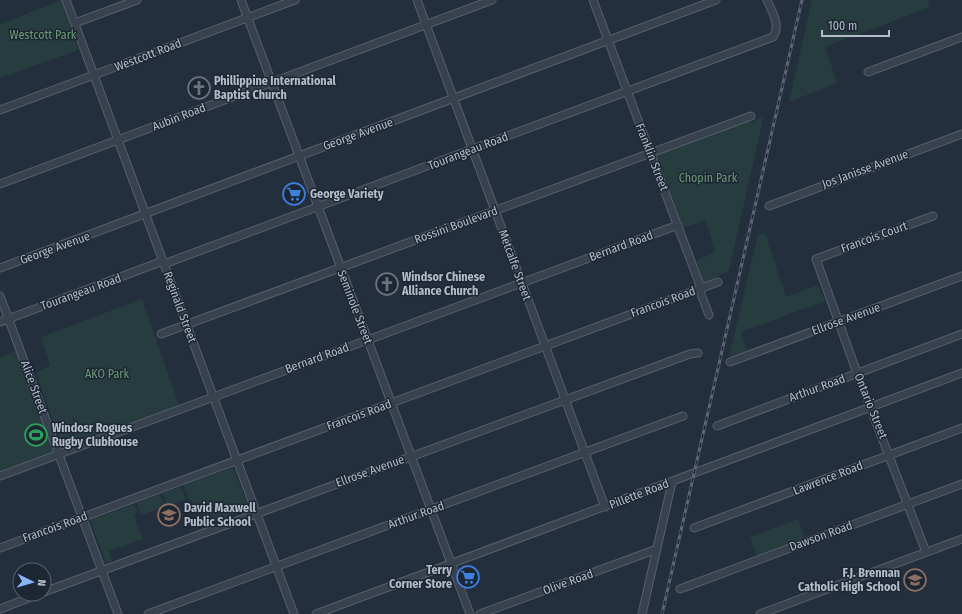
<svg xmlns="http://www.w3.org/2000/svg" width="962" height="614" viewBox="0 0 962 614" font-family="'Fira Sans Condensed',sans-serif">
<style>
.green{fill:#263c3f}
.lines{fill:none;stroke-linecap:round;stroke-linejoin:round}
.minor-casing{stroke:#565f6c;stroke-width:9}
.minor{stroke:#38414e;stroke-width:7}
.rail-casing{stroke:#5a6575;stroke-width:3}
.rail{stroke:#1d2633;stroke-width:1.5;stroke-dasharray:4.5;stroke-linecap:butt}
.labels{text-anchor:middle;stroke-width:3;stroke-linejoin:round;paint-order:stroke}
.park-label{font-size:12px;fill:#6b9a76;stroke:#1d2633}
.street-label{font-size:12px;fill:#b4bcc9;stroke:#1d2633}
.poi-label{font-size:12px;font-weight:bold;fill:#b4bcc9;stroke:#1d2633;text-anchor:start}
</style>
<rect width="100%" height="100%" fill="#242f3e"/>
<g class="green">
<path d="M 62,0 L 78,50 L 0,78 L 0,24 Z"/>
<path d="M 812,0 L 928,0 L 930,7 L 825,47 L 837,83 L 789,102 Z"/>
<path d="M 759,118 L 763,119 L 729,271 L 703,283 L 696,261 L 715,252 L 706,220 L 684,228 L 656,155 L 746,121 L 752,123 Z"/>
<path d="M 765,233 L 786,297 L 818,285 L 825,301 L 741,332 L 747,351 L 729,356 L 758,235 Z"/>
<path d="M 142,299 L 180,408 L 64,451 L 36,373 L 50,366 L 41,337 Z"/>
<path d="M 17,350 L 53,452 L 0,472 L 0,357 Z"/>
<path d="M 233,467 L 249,509 L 207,525 L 202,513 L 197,514 L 192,501 L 188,498 L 184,485 Z"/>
<path d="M 181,487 L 185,499 L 167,506 L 163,493 Z"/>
<path d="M 160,494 L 165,507 L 141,515 L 137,503 Z"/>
<path d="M 134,504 L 138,513 L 134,515 L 143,539 L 109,551 L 112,561 L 106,563 L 90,520 Z"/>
<path d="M 798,519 L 805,538 L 757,556 L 750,537 Z"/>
</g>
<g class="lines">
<g class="minor-casing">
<g id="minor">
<path d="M 66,0 L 294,614"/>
<path d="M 241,0 L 470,614"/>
<path d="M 417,0 L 605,507"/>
<path d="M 593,0 L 701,288 L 701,294 L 709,315"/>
<path d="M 75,23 L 137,0"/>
<path d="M 868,72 L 962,37"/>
<path d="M 0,110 L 295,0"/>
<path d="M 0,184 L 492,0"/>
<path d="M 769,206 L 962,134"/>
<path d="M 164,264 L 773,37 C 781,25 772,12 767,0"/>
<path d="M 0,268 L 716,0"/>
<path d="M 0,296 L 118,614"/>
<path d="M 0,322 L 163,261"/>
<path d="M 161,334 L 751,116"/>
<path d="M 730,362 L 962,276"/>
<path d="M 717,426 L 962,334"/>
<path d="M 0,476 L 678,225"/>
<path d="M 694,528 L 962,428"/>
<path d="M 0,548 L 718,282"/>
<path d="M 926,552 L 857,373 L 816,259 L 933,216"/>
<path d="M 680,589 L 962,484"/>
<path d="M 44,592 L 690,354 L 698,353"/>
<path d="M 0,609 L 39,594"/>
<path d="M 148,614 L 683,416"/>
<path d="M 316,614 L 962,373"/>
<path d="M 480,614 L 657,549"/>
<path d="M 642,614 L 672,482"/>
<path d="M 760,614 L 962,539"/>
</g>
</g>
<use href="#minor" class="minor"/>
<g class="rail-casing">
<path id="rail" d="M 662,614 L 802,0"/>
</g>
<use href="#rail" class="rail"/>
</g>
<defs>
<g id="church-ring" transform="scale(1.15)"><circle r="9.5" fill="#1d2633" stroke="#6b7280" stroke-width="1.5"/><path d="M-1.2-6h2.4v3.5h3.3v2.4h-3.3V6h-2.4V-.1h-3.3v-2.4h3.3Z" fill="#6b7280"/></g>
<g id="supermarket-ring" transform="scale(1.15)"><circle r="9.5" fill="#1d2633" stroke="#3f7fe0" stroke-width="1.5"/><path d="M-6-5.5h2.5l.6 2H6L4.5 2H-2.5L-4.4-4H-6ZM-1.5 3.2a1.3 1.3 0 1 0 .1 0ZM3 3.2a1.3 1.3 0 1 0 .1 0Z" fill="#3f7fe0"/></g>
<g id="stadium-ring" transform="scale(1.15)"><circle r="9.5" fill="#1d2633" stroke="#2e9e5b" stroke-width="1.5"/><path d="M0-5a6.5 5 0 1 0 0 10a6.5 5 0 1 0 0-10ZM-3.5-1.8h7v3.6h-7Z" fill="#2e9e5b"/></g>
<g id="school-ring" transform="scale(1.15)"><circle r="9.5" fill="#1d2633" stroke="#8d6e63" stroke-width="1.5"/><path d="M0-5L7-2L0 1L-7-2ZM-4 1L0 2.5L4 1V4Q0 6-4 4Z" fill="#8d6e63"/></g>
</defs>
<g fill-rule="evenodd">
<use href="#church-ring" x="199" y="88"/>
<use href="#supermarket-ring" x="294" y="194"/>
<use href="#church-ring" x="387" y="284"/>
<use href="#stadium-ring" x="36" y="435"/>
<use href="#school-ring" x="169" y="515"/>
<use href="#supermarket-ring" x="468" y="577"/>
<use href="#school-ring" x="915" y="580"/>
</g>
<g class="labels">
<g class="park-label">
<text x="43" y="39">Westcott Park</text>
<text x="708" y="182">Chopin Park</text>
<text x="107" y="378">AKO Park</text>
</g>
<g class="street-label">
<text transform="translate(148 55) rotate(-21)" y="4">Westcott Road</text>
<text transform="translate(179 117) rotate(-21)" y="4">Aubin Road</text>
<text transform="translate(358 134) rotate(-20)" y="4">George Avenue</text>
<text transform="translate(468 151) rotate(-21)" y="4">Tourangeau Road</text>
<text transform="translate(652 157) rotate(69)" y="4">Franklin Street</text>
<text transform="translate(865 169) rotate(-20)" y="4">Jos Janisse Avenue</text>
<text transform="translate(456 225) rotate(-20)" y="4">Rossini Boulevard</text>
<text transform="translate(874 237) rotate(-20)" y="4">Francois Court</text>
<text transform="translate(621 246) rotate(-20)" y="4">Bernard Road</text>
<text transform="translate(55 248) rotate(-20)" y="4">George Avenue</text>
<text transform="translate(515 265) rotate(70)" y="4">Metcalfe Street</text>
<text transform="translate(81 292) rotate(-20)" y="4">Tourangeau Road</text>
<text transform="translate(663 302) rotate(-20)" y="4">Francois Road</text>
<text transform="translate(180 307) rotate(70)" y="4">Reginald Street</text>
<text transform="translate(355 307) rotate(69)" y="4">Seminole Street</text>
<text transform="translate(846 319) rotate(-20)" y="4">Ellrose Avenue</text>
<text transform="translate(317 358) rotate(-20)" y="4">Bernard Road</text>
<text transform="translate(34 387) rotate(70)" y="4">Alice Street</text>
<text transform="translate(817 388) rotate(-20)" y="4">Arthur Road</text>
<text transform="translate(871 406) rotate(68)" y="4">Ontario Street</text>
<text transform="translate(359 415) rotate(-20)" y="4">Francois Road</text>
<text transform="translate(370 471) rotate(-20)" y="4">Ellrose Avenue</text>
<text transform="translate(828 478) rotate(-21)" y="4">Lawrence Road</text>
<text transform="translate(639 494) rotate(-21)" y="4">Pillette Road</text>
<text transform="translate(416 515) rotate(-20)" y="4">Arthur Road</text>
<text transform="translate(55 527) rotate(-20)" y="4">Francois Road</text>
<text transform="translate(821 536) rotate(-20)" y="4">Dawson Road</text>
<text transform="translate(568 582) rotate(-20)" y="4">Olive Road</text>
</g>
<g class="poi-label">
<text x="214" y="85">Phillippine International<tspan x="214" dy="14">Baptist Church</tspan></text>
<text x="310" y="198">George Variety</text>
<text x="402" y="281">Windsor Chinese<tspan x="402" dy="14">Alliance Church</tspan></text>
<text x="52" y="432">Windosr Rogues<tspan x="52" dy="14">Rugby Clubhouse</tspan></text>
<text x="184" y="512">David Maxwell<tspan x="184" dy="14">Public School</tspan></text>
<text x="452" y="574" text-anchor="end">Terry<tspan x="452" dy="14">Corner Store</tspan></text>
<text x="900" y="577" text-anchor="end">F.J. Brennan<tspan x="900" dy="14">Catholic High School</tspan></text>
</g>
</g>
<g transform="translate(32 582) rotate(95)"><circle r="19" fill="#1d2633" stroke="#59626f"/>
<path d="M0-3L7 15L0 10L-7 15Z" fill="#8ab4f8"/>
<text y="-6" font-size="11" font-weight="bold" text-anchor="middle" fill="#b4bcc9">N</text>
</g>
<path d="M822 30v6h67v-6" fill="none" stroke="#b4bcc9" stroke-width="2"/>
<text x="828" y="30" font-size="12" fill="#b4bcc9" stroke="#1d2633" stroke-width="3" paint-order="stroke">100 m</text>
</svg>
